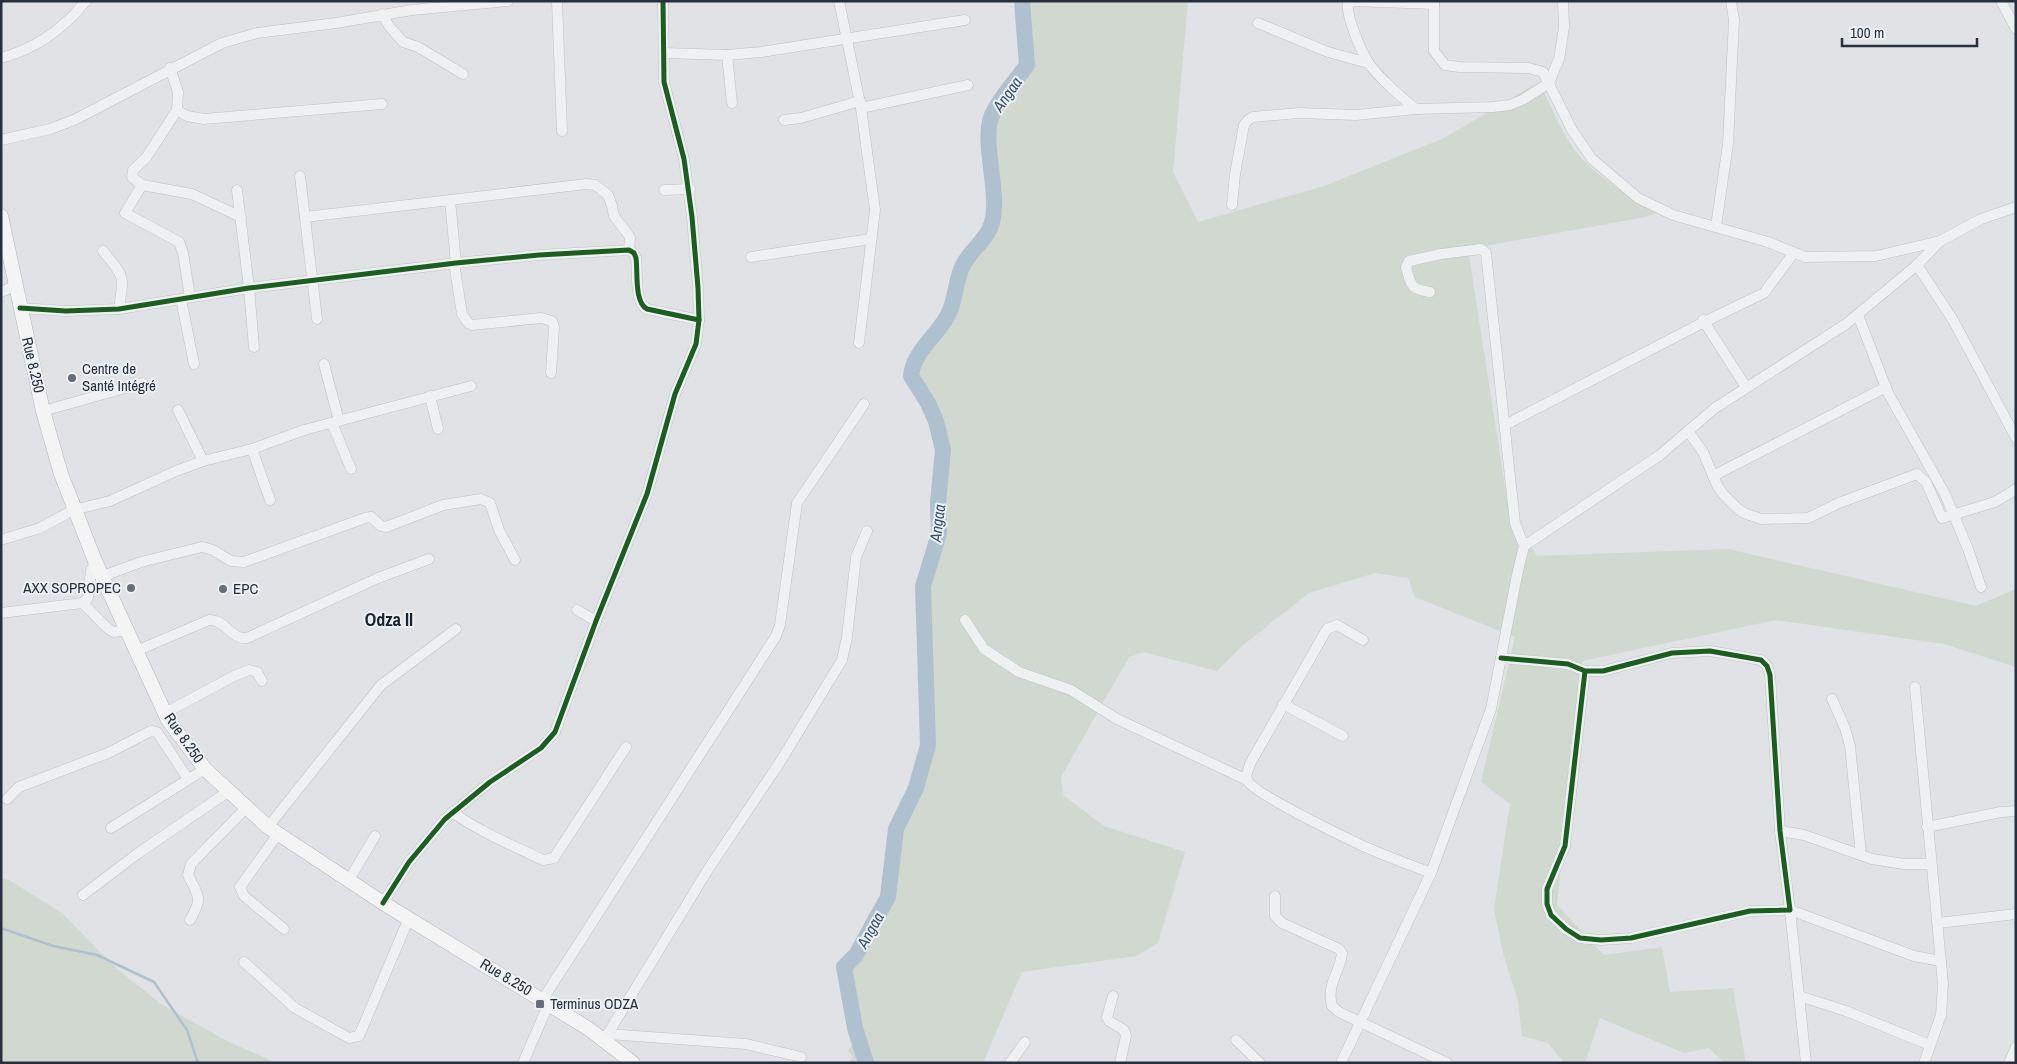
<svg xmlns="http://www.w3.org/2000/svg" width="2017" height="1064" viewBox="0 0 2017 1064" font-family="'Archivo Narrow',sans-serif">
<style>
.green{fill:#d1d8d0}
.lines{fill:none;stroke-linecap:round;stroke-linejoin:round}
.stream{stroke:#afc0cf;stroke-width:2.5}
.river{stroke:#afc0cf;stroke-width:16}
.minor-casing{stroke:#bec0c3;stroke-width:11}
.highway-casing{stroke:#b2b5ba;stroke-width:15}
.minor{stroke:#eff0f1;stroke-width:10}
.highway{stroke:#f4f4f5;stroke-width:14}
.cycleway-casing{stroke:#edf1f5;stroke-width:8}
.cycleway{stroke:#1b5e20;stroke-width:5}
.poi-dot{fill:#686e78;stroke:#edf1f5;stroke-width:2}
.labels{text-anchor:middle;stroke-width:4;stroke-linejoin:round;paint-order:stroke}
.street-label{font-size:15px;fill:#28303d;stroke:#edf1f5}
.poi-label{font-size:15px;fill:#28303d;stroke:#edf1f5;text-anchor:start}
.water-label{font-size:16px;font-style:italic;fill:#33516f;stroke:#edf1f5}
.quarter-label{font-size:18px;font-weight:bold;fill:#1a222e;stroke:#edf1f5}
</style>
<rect width="100%" height="100%" fill="#e0e2e5"/>
<g class="green">
<path d="M 1022,1 L 1188,1 L 1173,172 L 1198,222 L 1324,186 L 1442,139 L 1539,82 C 1552,107 1563,138 1582,159 C 1603,181 1632,197 1657,213 L 1646,217 L 1468,249 L 1509,513 L 1537,556 L 1728,549 L 1976,606 L 2016,589 L 2016,667 L 1944,644 L 1776,620 L 1582,661 L 1557,905 L 1604,955 L 1662,947 L 1670,992 L 1733,988 L 1746,1063 L 1724,1063 L 1709,1048 L 1684,1053 L 1600,1018 L 1585,1063 L 1564,1063 L 1548,1043 L 1522,1036 L 1518,1001 L 1503,953 L 1494,909 L 1510,804 L 1481,782 L 1515,637 L 1415,597 L 1408,578 L 1375,573 L 1309,593 L 1243,645 L 1217,671 L 1143,652 L 1129,657 L 1061,777 L 1063,795 L 1104,826 L 1185,852 L 1158,943 L 1136,956 L 1022,972 L 983,1063 L 848,1063 L 853,1056 L 848,1051 L 855,1040 L 844,967 L 856,955 L 888,897 L 896,829 L 916,788 L 928,745 L 923,586 L 939,534 L 938,503 L 943,450 L 936,421 L 928,403 L 911,376 C 913,352 937,336 948,315 C 956,300 955,281 963,265 C 970,251 984,242 990,228 C 1003,199 980,143 992,115 C 1000,97 1016,81 1027,65 Z"/>
<path d="M 1,878 L 9,880 L 62,913 L 115,967 L 161,1004 L 225,1040 L 276,1063 L 1,1063 Z"/>
</g>
<g class="lines">
<path class="stream" d="M 1,928 L 53,946 L 97,955 L 154,982 L 187,1030 L 198,1063"/>
<path class="river" d="M 866,1063 L 855,1028 L 844,967 L 856,955 L 888,897 L 896,829 L 916,788 L 928,745 L 923,586 L 939,534 L 938,503 L 943,450 L 936,421 L 928,403 L 911,376 C 913,352 937,336 948,315 C 956,300 955,281 963,265 C 970,251 984,242 990,228 C 1003,199 980,143 992,115 C 1000,97 1016,81 1027,65 L 1022,1"/>
<g class="minor-casing">
<g id="minor">
<path d="M 557,1 L 562,131"/>
<path d="M 839,1 L 861,108 L 875,210 L 859,343"/>
<path d="M 1434,1 L 1434,51 L 1445,65 L 1459,67 L 1529,68 L 1543,72 L 1572,130 L 1592,159 L 1638,198 L 1673,215 L 1768,242 L 1805,257 L 1876,256 L 1940,241 L 1981,219 L 2016,207"/>
<path d="M 2001,1 L 2016,29"/>
<path d="M 382,14 L 389,26 L 403,42 L 418,47 L 463,74"/>
<path d="M 1258,23 L 1328,52 L 1368,63"/>
<path d="M 664,53 L 727,55 L 761,52 L 965,20"/>
<path d="M 727,55 L 732,103"/>
<path d="M 1,58 C 35,49 64,28 86,1"/>
<path d="M 170,68 L 178,92 L 177,110 L 146,158 L 133,170 L 132,177 L 142,185 L 192,194 L 241,217"/>
<path d="M 861,108 L 968,85"/>
<path d="M 1416,109 C 1403,99 1376,75 1368,62 C 1361,51 1346,16 1348,4 L 1353,1 L 1434,4"/>
<path d="M 177,110 L 187,116 L 204,119 L 382,104"/>
<path d="M 784,120 L 801,118 L 860,101"/>
<path d="M 1,140 L 50,129 L 74,120 L 222,43 L 257,33 L 336,23 L 412,10 L 508,1"/>
<path d="M 300,176 L 317,319"/>
<path d="M 142,185 L 125,213 L 179,242 L 183,253 L 190,297"/>
<path d="M 237,190 L 249,288 L 254,347"/>
<path d="M 664,190 L 690,189"/>
<path d="M 450,200 L 456,263"/>
<path d="M 1232,205 L 1235,174 L 1244,125 L 1248,120 L 1253,117 L 1299,113 L 1356,115 L 1416,109 L 1493,107 L 1510,105 L 1524,99 L 1549,83 L 1559,59 L 1564,27 L 1563,1"/>
<path d="M 305,217 L 586,184 L 595,185 L 608,195 L 612,206 L 614,216 L 630,237 L 629,250"/>
<path d="M 1716,226 L 1728,144 L 1734,20 L 1731,1"/>
<path d="M 103,251 C 125,278 124,274 119,309"/>
<path d="M 751,257 L 871,239"/>
<path d="M 454,263 L 462,314 L 468,323 L 472,325 L 541,318 L 552,321 L 554,327 L 551,373"/>
<path d="M 1917,265 L 1953,320 L 2016,438"/>
<path d="M 1,292 L 16,285"/>
<path d="M 181,299 L 194,364"/>
<path d="M 20,308 L 66,311 L 119,309 L 249,288 L 456,263 L 539,255 L 629,250 L 634,253 L 636,258 C 638,272 634,302 647,309 L 699,320"/>
<path d="M 1858,315 L 1888,393 L 1945,494 L 1968,549 L 1981,587"/>
<path d="M 1703,320 L 1746,387"/>
<path d="M 324,364 L 339,421"/>
<path d="M 430,396 L 438,429"/>
<path d="M 178,410 L 203,461"/>
<path d="M 43,411 L 143,383"/>
<path d="M 332,423 L 351,469"/>
<path d="M 1505,425 L 1704,322 L 1764,293 L 1793,254"/>
<path d="M 1688,431 L 1703,452 L 1717,485 L 1722,493 L 1738,509 L 1744,513 L 1761,519 L 1808,518 L 1839,503 L 1917,474 L 1926,482 L 1942,518 L 1995,502 L 2016,489"/>
<path d="M 252,449 L 270,500"/>
<path d="M 1713,476 L 1886,387"/>
<path d="M 1,540 L 40,528 L 73,510 L 110,501 L 176,471 L 203,461 L 252,449 L 304,430 L 471,386"/>
<path d="M 1524,546 L 1660,455 L 1715,408 L 1846,324 L 1917,265 L 1940,241"/>
<path d="M 103,576 L 141,562 L 202,547 L 213,550 L 231,561 L 244,562 L 365,518 L 371,517 L 381,526 L 386,527 L 443,505 L 481,499 L 490,503 L 499,530 L 515,560"/>
<path d="M 82,603 C 91,609 106,630 114,632 C 117,632 123,630 127,630"/>
<path d="M 577,610 L 596,621"/>
<path d="M 1,613 L 82,603 L 88,598 L 91,571 L 95,561"/>
<path d="M 965,620 L 984,649 L 1019,672 L 1071,690 L 1117,719 L 1247,780"/>
<path d="M 1363,640 L 1337,625 L 1327,629 L 1251,762 C 1249,767 1245,775 1247,780 C 1252,793 1346,838 1363,846 C 1385,856 1408,864 1431,873"/>
<path d="M 136,651 L 209,620 C 227,620 231,640 247,638 L 378,578 L 429,559"/>
<path d="M 1501,658 L 1568,664 L 1585,671 L 1603,671 L 1672,653 L 1710,651 L 1761,660 L 1767,666 L 1770,675 L 1780,831 L 1790,910 L 1750,911 L 1631,938 L 1601,940 L 1580,938 L 1566,929 L 1551,915 L 1547,904 L 1547,889 L 1565,846 L 1585,671"/>
<path d="M 1915,687 L 1943,984 L 1941,1015 L 1924,1063"/>
<path d="M 1832,699 L 1845,728 L 1850,746 L 1861,855"/>
<path d="M 1283,704 L 1343,736"/>
<path d="M 165,713 L 234,676 L 249,670 L 257,672 L 262,681"/>
<path d="M 7,799 L 19,787 L 108,753 L 151,731 L 157,732 L 188,779"/>
<path d="M 452,812 C 480,832 512,845 543,860 L 554,858 L 626,747"/>
<path d="M 268,827 L 381,685 L 456,629"/>
<path d="M 1927,827 L 2001,812 L 2016,811"/>
<path d="M 111,828 L 205,769"/>
<path d="M 1780,831 L 1804,835 L 1872,859 L 1904,864 L 1930,864"/>
<path d="M 278,834 L 240,887 L 244,896 L 284,929"/>
<path d="M 349,880 L 375,836"/>
<path d="M 83,895 L 137,854 L 229,791"/>
<path d="M 1275,896 L 1275,916 L 1282,923 L 1339,949 L 1342,953 C 1340,973 1326,984 1332,1006 L 1339,1012 L 1447,1063"/>
<path d="M 383,903 L 409,862 L 445,819 L 490,782 L 541,748 L 555,732 L 596,621 L 647,494 L 675,394 L 696,344 L 699,320 L 698,288 L 692,217 L 684,159 L 664,82 L 663,1"/>
<path d="M 190,920 C 203,897 199,898 188,875 L 191,864 L 247,807"/>
<path d="M 1938,923 L 2016,914"/>
<path d="M 244,962 L 295,1008 L 349,1038 L 359,1036 L 409,918"/>
<path d="M 1113,996 L 1107,1017 L 1109,1021 L 1124,1030 L 1126,1036 L 1120,1063"/>
<path d="M 1799,996 L 1846,1011 L 1930,1045"/>
<path d="M 543,999 L 776,636 L 780,625 L 797,503 L 864,404"/>
<path d="M 608,1034 L 746,1044 L 801,1057"/>
<path d="M 604,1040 L 709,868 L 780,762 L 842,660 L 847,637 L 856,557 L 867,531"/>
<path d="M 1236,1040 L 1260,1063"/>
<path d="M 523,1063 L 549,1003"/>
<path d="M 1010,1063 L 1025,1042"/>
<path d="M 1341,1063 L 1431,873 L 1491,709 L 1517,575 L 1524,546 L 1515,523 L 1486,253 L 1481,249 L 1441,254 L 1409,261 L 1406,267 C 1411,285 1410,289 1430,292"/>
<path d="M 1806,1063 L 1790,910 L 1914,956 L 1941,961"/>
<path d="M 2009,1063 L 2016,1047"/>
</g>
</g>
<g class="highway-casing">
<path id="highway" d="M 1,216 L 43,411 L 61,474 L 95,561 L 168,720 L 205,769 L 268,827 L 383,903 L 589,1029 L 633,1063"/>
</g>
<use href="#minor" class="minor"/>
<use href="#highway" class="highway"/>
<g class="cycleway-casing">
<g id="cycleway">
<path d="M 20,308 L 66,311 L 119,309 L 249,288 L 456,263 L 539,255 L 629,250 L 634,253 L 636,258 C 638,272 634,302 647,309 L 699,320"/>
<path d="M 1501,658 L 1568,664 L 1585,671 L 1603,671 L 1672,653 L 1710,651 L 1761,660 L 1767,666 L 1770,675 L 1780,831 L 1790,910 L 1750,911 L 1631,938 L 1601,940 L 1580,938 L 1566,929 L 1551,915 L 1547,904 L 1547,889 L 1565,846 L 1585,671"/>
<path d="M 383,903 L 409,862 L 445,819 L 490,782 L 541,748 L 555,732 L 596,621 L 647,494 L 675,394 L 696,344 L 699,320 L 698,288 L 692,217 L 684,159 L 664,82 L 663,1"/>
</g>
</g>
<use href="#cycleway" class="cycleway"/>
</g>
<g class="poi-dot">
<circle cx="72" cy="378" r="5"/>
<circle cx="131" cy="588" r="5"/>
<circle cx="223" cy="589" r="5"/>
<rect x="535" y="999" width="10" height="10" rx="2.5"/>
</g>
<g class="labels">
<g class="street-label">
<text transform="translate(33 365) rotate(77)" y="5">Rue 8.250</text>
<text transform="translate(184 738) rotate(55)" y="5">Rue 8.250</text>
<text transform="translate(506 977) rotate(31)" y="5">Rue 8.250</text>
</g>
<g class="poi-label">
<text x="82" y="374">Centre de<tspan x="82" dy="17">Santé Intégré</tspan></text>
<text x="121" y="593" text-anchor="end">AXX SOPROPEC</text>
<text x="233" y="594">EPC</text>
<text x="550" y="1009">Terminus ODZA</text>
</g>
<g class="water-label">
<text transform="translate(1007 94) rotate(-55)" y="6">Angaa</text>
<text transform="translate(937 523) rotate(-83)" y="6">Angaa</text>
<text transform="translate(870 930) rotate(-61)" y="6">Angaa</text>
</g>
<g class="quarter-label">
<text x="389" y="626">Odza II</text>
</g>
</g>
<rect width="2017" height="1064" fill="none" stroke="#28303d" stroke-width="5"/>
<path d="M1842 38v8h135v-8" fill="none" stroke="#28303d" stroke-width="2.5"/>
<text x="1850" y="38" font-size="15" fill="#28303d" stroke="#edf1f5" stroke-width="4" paint-order="stroke">100 m</text>
</svg>
